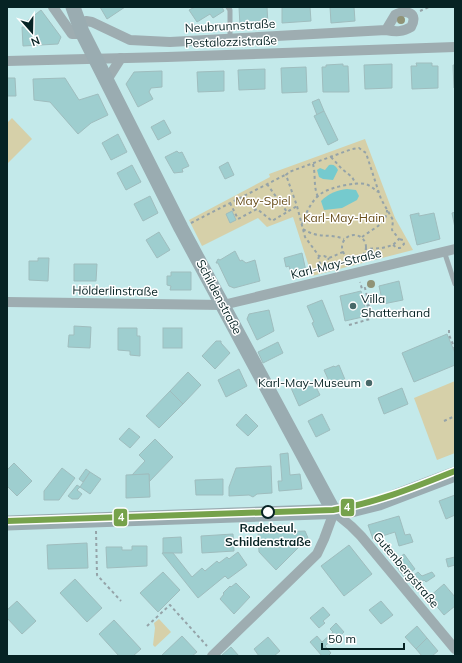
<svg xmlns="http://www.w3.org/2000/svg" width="462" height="663" viewBox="0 0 462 663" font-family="Mulish,sans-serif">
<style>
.green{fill:#d6d0a9}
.water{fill:#75cace}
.building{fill:#9ececf;stroke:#9fbdbe}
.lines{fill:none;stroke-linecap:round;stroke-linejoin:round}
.path{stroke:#95a3a8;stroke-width:2;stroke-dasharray:3 3;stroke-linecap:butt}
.lane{stroke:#9eadb1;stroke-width:5}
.street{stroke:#9eadb1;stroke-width:10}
.secondary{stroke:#9aacb1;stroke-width:15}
.tram-1-casing{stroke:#fff;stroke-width:9}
.tram-1{stroke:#76a24b;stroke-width:6}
.tree{fill:#909376}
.poi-dot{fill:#486869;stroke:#fff;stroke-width:1.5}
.stop-dot{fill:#fff;stroke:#062324;stroke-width:2}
.labels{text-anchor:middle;stroke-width:3;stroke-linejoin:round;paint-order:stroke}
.street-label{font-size:12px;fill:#062324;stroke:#fff}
.park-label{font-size:12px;fill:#674c18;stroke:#fff}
.poi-label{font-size:12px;fill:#062324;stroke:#fff;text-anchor:start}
.stop-label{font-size:12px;font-weight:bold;fill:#062324;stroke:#fff}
.line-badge{stroke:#fff;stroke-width:1.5}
.badge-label{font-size:11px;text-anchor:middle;font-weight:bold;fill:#fff}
</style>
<rect width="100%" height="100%" fill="#c3e9ea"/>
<g class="green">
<path d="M 12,118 L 32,139 L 7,164 L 7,123 Z"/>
<path d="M 365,139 L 395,218 L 413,250 L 312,276 L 293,217 L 267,227 L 258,218 L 202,246 L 189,220 L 270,177 L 269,174 Z"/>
<path d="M 455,381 L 455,453 L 437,460 L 414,398 Z"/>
<path d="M 159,619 L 171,632 L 155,647 L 153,645 L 155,628 L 154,623 Z"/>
</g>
<g class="water">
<path d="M 329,165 C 334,164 336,166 338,170 L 333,180 L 323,179 L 319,177 L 317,170 L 320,168 L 325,170 Z"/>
<path d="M 347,189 L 356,190 L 359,196 L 357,200 L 342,208 L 324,210 L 321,201 C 329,193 337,190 347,189 Z"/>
</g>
<g class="building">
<path d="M 100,7 L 125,7 L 107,19 Z"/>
<path d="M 195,7 L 222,7 L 224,11 L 213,18 L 210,14 L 197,22 L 189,10 Z"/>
<path d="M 239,7 L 267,7 L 268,25 L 240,26 Z"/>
<path d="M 282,7 L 310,7 L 311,21 L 282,23 Z"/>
<path d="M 330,7 L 354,7 L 355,21 L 331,23 Z"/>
<path d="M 41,10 L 61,37 L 58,44 L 23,46 L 22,27 L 27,27 L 28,25 L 26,22 Z"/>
<path d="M 416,63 L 432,63 L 432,66 L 438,66 L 438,88 L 412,89 L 411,66 L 417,66 Z"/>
<path d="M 343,64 L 343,66 L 348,66 L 349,92 L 323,92 L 322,67 L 326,67 L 326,65 Z"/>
<path d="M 392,64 L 392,88 L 365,89 L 364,65 Z"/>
<path d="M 453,65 L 455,65 L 455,88 L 454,88 Z"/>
<path d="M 306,67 L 307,92 L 282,93 L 281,68 Z"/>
<path d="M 265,69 L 265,89 L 239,90 L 238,70 Z"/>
<path d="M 162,71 L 162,87 L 151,88 L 149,92 L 153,99 L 138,107 L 126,84 L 134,72 Z"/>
<path d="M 224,71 L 224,91 L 198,92 L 197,72 Z"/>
<path d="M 7,78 L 15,78 L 16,96 L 7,96 Z"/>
<path d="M 65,78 L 79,100 L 98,94 L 108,115 L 91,123 L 78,134 L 50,102 L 34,100 L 33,79 Z"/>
<path d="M 319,99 L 324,111 L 317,115 L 312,102 Z"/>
<path d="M 324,111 L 338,140 L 328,145 L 314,116 Z"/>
<path d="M 164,120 L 171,133 L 158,140 L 151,127 Z"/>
<path d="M 118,134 L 127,152 L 111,160 L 102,143 Z"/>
<path d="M 177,151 L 179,153 L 182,152 L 189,166 L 182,169 L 183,172 L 174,173 L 165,157 Z"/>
<path d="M 228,162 L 234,175 L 225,179 L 219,167 Z"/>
<path d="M 132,165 L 141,182 L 126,190 L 117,173 Z"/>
<path d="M 150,196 L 158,213 L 143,221 L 134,204 Z"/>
<path d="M 232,211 L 236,220 L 230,223 L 226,214 Z"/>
<path d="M 455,212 L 455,228 L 452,213 Z"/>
<path d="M 419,213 L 419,216 L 434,213 L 440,239 L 417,245 L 410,215 Z"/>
<path d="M 159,232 L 170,250 L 157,258 L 146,240 Z"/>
<path d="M 235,251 L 240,261 L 242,260 L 246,263 L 255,260 L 260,281 L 234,288 L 229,286 L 218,263 L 216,263 L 218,259 L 220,260 Z"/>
<path d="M 302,253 L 306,271 L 291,274 L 289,266 L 286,267 L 284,258 Z"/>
<path d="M 38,258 L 49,258 L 48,281 L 29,280 L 29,261 L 38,261 Z"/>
<path d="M 74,264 L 97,264 L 96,281 L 74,281 Z"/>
<path d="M 171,272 L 191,272 L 191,290 L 170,290 L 171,286 L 167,285 L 167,276 L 171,276 Z"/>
<path d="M 399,281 L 403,300 L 383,304 L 379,286 Z"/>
<path d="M 361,291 L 367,316 L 345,321 L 340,296 Z"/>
<path d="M 322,300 L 334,330 L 318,337 L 312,323 L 314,322 L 307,306 Z"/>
<path d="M 269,310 L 274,331 L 257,340 L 247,319 L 249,314 Z"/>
<path d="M 74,326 L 91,327 L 90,348 L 68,347 L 69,335 L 74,335 Z"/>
<path d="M 118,328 L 137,328 L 137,336 L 140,336 L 140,356 L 130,355 L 130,351 L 118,350 Z"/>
<rect x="163" y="328" width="19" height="20"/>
<path d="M 447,334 L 455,353 L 455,365 L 414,382 L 402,353 Z"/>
<path d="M 216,341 L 221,341 L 221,343 L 230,353 L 215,369 L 202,356 Z"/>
<path d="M 278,342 L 283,353 L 263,363 L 258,352 Z"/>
<path d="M 339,365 L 346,382 L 332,388 L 324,370 L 334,366 L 335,367 Z"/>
<path d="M 239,369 L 247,386 L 226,397 L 218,380 Z"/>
<path d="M 188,372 L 201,385 L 183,404 L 170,391 Z"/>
<path d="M 305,381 L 307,386 L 311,387 L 315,385 L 320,395 L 299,406 L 291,388 Z"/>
<path d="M 402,388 L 408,404 L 384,414 L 378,398 Z"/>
<path d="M 170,391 L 183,404 L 159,428 L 146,416 Z"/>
<path d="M 246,414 L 258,426 L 248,436 L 236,425 Z"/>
<path d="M 322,414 L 330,430 L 316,437 L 308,421 Z"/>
<path d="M 129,428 L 140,437 L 130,448 L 119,439 Z"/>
<path d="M 155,439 L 173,457 L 149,482 L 149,474 L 132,475 L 145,461 L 139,455 Z"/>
<path d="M 288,453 L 290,475 L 300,474 L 302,489 L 279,491 L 278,481 L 282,481 L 280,454 Z"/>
<path d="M 14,463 L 32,481 L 17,496 L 7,486 L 7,470 Z"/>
<path d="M 271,466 L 272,493 L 257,494 L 253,497 L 249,495 L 229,496 L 229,487 L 236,468 Z"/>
<path d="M 62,468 L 75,478 L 59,500 L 44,500 L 44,491 Z"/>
<path d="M 86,469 L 90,472 L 83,482 L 79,479 Z"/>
<path d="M 90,472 L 101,479 L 90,494 L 80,487 Z"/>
<path d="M 149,474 L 150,497 L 126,498 L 126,475 Z"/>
<path d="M 223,479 L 223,495 L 196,495 L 195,480 Z"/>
<path d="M 77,485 L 80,487 L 77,490 L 82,494 L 78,499 L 72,499 L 68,496 Z"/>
<path d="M 455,495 L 455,515 L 446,519 L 439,501 Z"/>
<path d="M 399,516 L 405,535 L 410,534 L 413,542 L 399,546 L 395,532 L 373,539 L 368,525 Z"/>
<path d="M 305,531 L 308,538 L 276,570 L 259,552 L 258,533 Z"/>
<path d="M 233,534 L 234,551 L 202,553 L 201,536 Z"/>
<path d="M 181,537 L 182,553 L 163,553 L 163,538 Z"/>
<path d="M 87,543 L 88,568 L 48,569 L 47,545 Z"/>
<path d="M 349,545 L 372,574 L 344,596 L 321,566 Z"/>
<path d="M 132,546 L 147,546 L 147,566 L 107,568 L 106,547 L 122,547 L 122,550 L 132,550 Z"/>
<path d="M 238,552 L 247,565 L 228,579 L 225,576 L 198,598 L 162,553 L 173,553 L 192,577 L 202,568 L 205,571 L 217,561 L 219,563 L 227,557 L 229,559 Z"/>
<path d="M 404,554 L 415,569 L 404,577 L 393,562 Z"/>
<path d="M 455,557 L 455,565 L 448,567 L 446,559 Z"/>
<path d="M 163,572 L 180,590 L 158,612 L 140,593 Z"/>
<path d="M 418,572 L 422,576 L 432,572 L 435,576 L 426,582 L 424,580 L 414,588 L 408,580 Z"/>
<path d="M 75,579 L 102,608 L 87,622 L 60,593 Z"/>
<path d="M 236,583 L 250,597 L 234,614 L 220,599 L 224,594 L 223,593 L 230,586 L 231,587 Z"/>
<path d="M 444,584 L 455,597 L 455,606 L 444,615 L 429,597 Z"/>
<path d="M 17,601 L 36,621 L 22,634 L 7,618 L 7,610 Z"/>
<path d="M 381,601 L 393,615 L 381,624 L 369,610 Z"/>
<path d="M 323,607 L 330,615 L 323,621 L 325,623 L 319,628 L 310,618 Z"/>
<path d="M 114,620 L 141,649 L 133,656 L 119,656 L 99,634 Z"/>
<path d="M 336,623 L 344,632 L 337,639 L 335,637 L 325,646 L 331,653 L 328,656 L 322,656 L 310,642 L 317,636 L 322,642 L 333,632 L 330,629 Z"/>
<path d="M 417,626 L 427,638 L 416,649 L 405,637 Z"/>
<path d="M 182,636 L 197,652 L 192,656 L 161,656 Z"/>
<path d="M 268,637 L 280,651 L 274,656 L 259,656 L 254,649 Z"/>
<path d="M 427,638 L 438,651 L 432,656 L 422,656 L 416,649 Z"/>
<path d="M 231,647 L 239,656 L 221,656 Z"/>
</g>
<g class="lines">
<g class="path">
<path d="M 420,11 L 429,7"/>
<path d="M 331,157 L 342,169 L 352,177 L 356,184"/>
<path d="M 313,164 C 316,175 313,186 318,197"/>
<path d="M 267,184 L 287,212 L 297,206"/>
<path d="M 230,203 L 238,219 L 257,209 L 272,221 L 287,212"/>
<path d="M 191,223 L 285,175"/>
<path d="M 302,224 C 306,213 312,199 322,193 C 332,187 354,182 365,184 C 370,185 374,189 378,192"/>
<path d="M 303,229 C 318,239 329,233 344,239"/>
<circle cx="354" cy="247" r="12"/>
<path d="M 362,237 C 372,229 387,224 387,210"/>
<path d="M 393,245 L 397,248 L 400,248 L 404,244 L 403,240 L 399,239"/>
<path d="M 343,252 L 329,258 L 324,256 L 319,256 L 305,237 L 297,206 L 286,175 L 289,172 L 352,149 L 359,148 L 366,153 L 381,199 L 393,220 L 392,230 L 399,239 L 393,245 L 382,248 L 366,249"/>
<path d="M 319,256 L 318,260 L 321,264 L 326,263 L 329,258"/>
<path d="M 349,325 L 370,319 L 366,306 L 369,305 L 365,288 L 362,289 L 360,282"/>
<path d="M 449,330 L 449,335 L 455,349"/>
<path d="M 444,421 L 455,416"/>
<path d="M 96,531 L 97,575 L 121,601"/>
<path d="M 147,626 L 170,605 L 207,646"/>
</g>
<g class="lane">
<path d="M 228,7 L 230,10 L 230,39"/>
<path d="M 444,251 L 455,284"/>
</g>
<g class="street">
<path d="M 53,7 L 72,34 L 78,34 L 82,32"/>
<path d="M 79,23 L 86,21 L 92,22 L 130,40 L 170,42 L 386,30 C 396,32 403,32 411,27 C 419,13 406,9 395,15 L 386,30"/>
<path d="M 7,61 L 167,57 L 455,47"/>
<path d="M 107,80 L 121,58"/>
<path d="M 7,302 L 223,305 L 455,249"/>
<path d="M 212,656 L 317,554 L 324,539 L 334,512 L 351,526 L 361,536 L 455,649"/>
</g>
<g class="secondary">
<path d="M 73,7 L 82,32 L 181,228 L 334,512"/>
<path d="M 7,523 L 347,511 L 379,503 L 455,474"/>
</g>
<g class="tram-1-casing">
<path id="tram-1" d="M 7,521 L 333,510 C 376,503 415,487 455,471"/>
</g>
<use href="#tram-1" class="tram-1"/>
</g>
<g class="tree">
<circle cx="401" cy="20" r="4"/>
<circle cx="371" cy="284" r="4"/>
</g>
<g class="poi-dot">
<circle cx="353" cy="306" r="4"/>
<circle cx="369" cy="383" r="4"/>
</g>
<circle class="stop-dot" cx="268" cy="512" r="6"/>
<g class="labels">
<g class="street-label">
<text transform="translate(230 26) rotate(-3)" y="4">Neubrunnstraße</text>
<text transform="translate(231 42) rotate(-2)" y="4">Pestalozzistraße</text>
<text transform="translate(336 264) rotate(-14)" y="4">Karl-May-Straße</text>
<text transform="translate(115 291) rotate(1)" y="4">Hölderlinstraße</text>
<text transform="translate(219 297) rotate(62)" y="4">Schildenstraße</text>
<text transform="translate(406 570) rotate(50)" y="4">Gutenbergstraße</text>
</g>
<g class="park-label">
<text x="263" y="205">May-Spiel</text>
<text x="344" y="222">Karl-May-Hain</text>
</g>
<g class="poi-label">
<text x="361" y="303">Villa<tspan x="361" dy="14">Shatterhand</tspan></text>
<text x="361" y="387" text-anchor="end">Karl-May-Museum</text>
</g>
<g class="stop-label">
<text x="268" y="532">Radebeul,<tspan x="268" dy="14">Schildenstraße</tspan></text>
</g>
</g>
<g class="line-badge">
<rect x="340" y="498" width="15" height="19" rx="4" fill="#76a24b"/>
<rect x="113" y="508" width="15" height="19" rx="4" fill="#76a24b"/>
</g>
<g class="badge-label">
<text x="347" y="511">4</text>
<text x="121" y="521">4</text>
</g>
<rect width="462" height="663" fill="none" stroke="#062324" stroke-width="16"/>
<g transform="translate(32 32) rotate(160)" stroke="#ffffff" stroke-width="3" paint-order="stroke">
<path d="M0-3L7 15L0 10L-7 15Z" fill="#062324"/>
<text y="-6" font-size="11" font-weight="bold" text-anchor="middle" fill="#062324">N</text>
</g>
<path d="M322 643v6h82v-6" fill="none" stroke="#062324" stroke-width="2"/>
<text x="328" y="643" font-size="12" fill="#062324" stroke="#ffffff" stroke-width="3" paint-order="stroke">50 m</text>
</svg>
